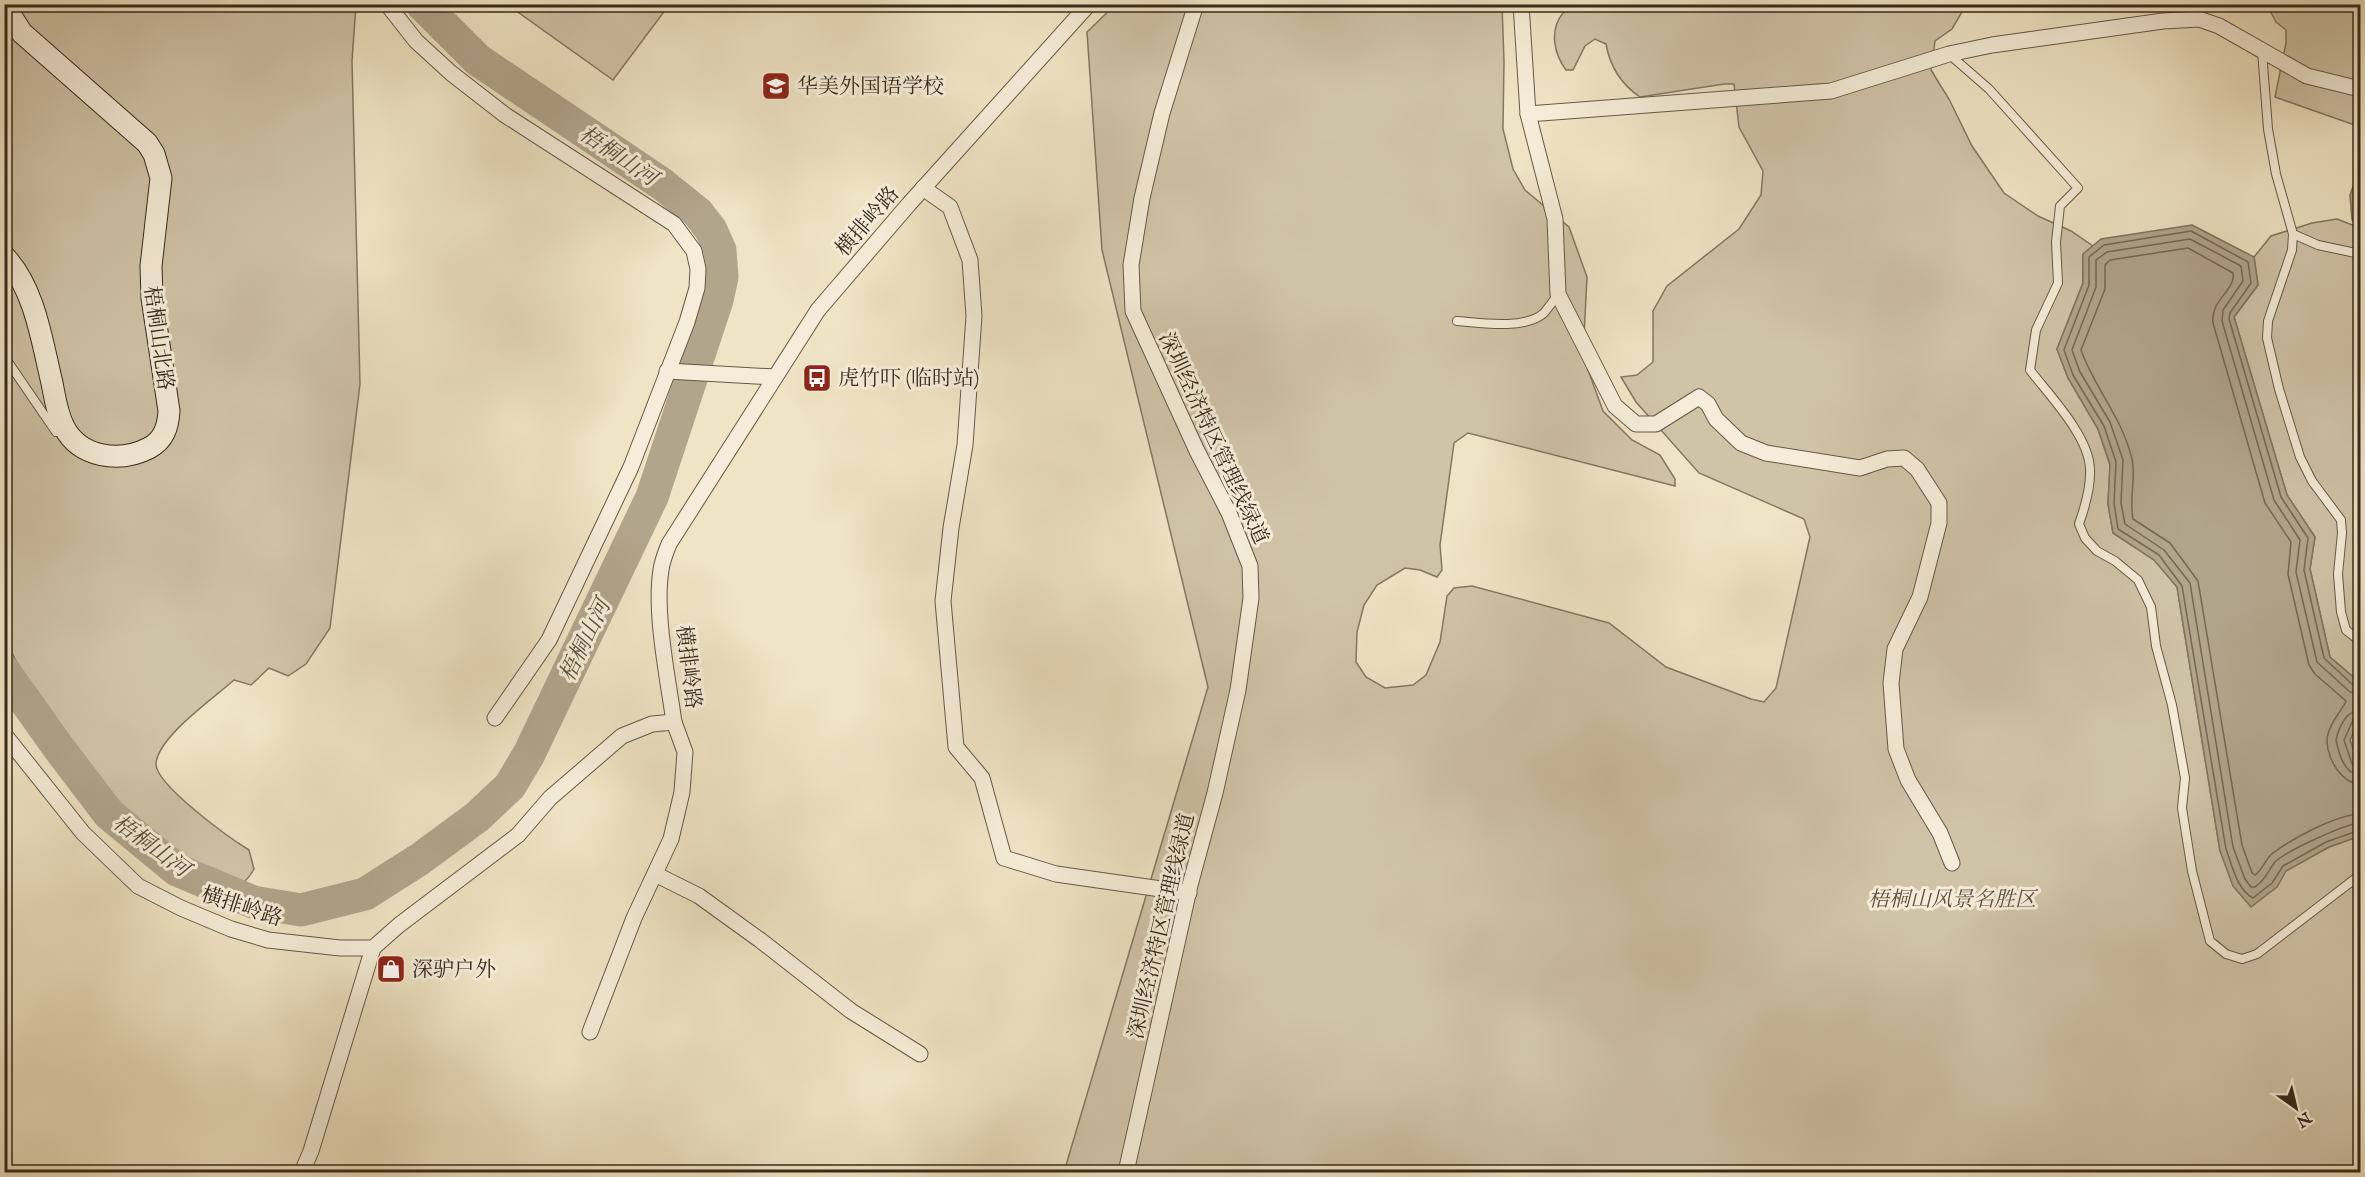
<svg xmlns="http://www.w3.org/2000/svg" width="2365" height="1177" viewBox="0 0 2365 1177" font-family="'IM FELL English','Noto Serif SC',serif">
<style>
.green{fill:#d0c4a8;stroke:#847762;stroke-width:1.5}
.water{fill:#b1a58b;stroke:#81745f;stroke-width:1.5}
.lines{fill:none;stroke-linecap:round;stroke-linejoin:round}
.shore{stroke:#746854;stroke-width:1.5}
.river{stroke:#b1a58b;stroke-width:33}
.lane-casing{stroke:#665847;stroke-width:10}
.street-casing{stroke:#665847;stroke-width:17}
.secondary-casing{stroke:#382a1d;stroke-width:23}
.lane{stroke:#f5edd9;stroke-width:8}
.street{stroke:#f5edd9;stroke-width:15}
.secondary{stroke:#f5edd9;stroke-width:21}
.labels{text-anchor:middle;stroke-width:6;stroke-linejoin:round;paint-order:stroke}
.poi-label{font-size:21px;fill:#382a1d;stroke:#f5edd9;text-anchor:start}
.street-label{font-size:21px;fill:#382a1d;stroke:#f5edd9}
.park-label{font-size:21px;font-style:italic;fill:#5e5040;stroke:#f5edd9}
.water-label{font-size:22px;font-style:italic;fill:#5c4f3e;stroke:#f5edd9}
</style>
<rect width="100%" height="100%" fill="#efe4c4"/>
<filter id="stains"><feTurbulence type="fractalNoise" baseFrequency=".00333" numOctaves="4"/><feColorMatrix values="0 0 0 0 .2 0 0 0 0 .09 0 0 0 0 .02 0 0 0 .5 -.17"/></filter>
<radialGradient id="worn" r=".72"><stop offset=".6" stop-color="#630" stop-opacity="0"/><stop offset="1" stop-color="#630" stop-opacity=".3"/></radialGradient>
<g class="green">
<path d="M 4,5 L 356,5 L 352,61 L 360,384 L 330,628 L 306,664 L 288,676 L 269,668 L 251,685 L 234,680 C 214,698 159,736 156,763 C 154,784 231,839 249,850 L 254,869 C 241,893 227,888 205,877 C 115,830 47,729 5,638 Z"/>
<path d="M 508,5 L 669,5 L 613,80 Z"/>
<path d="M 1115,5 L 1502,5 L 1504,61 L 1503,129 L 1513,169 L 1525,190 L 1569,227 L 1587,277 L 1583,356 L 1603,411 L 1632,440 L 1660,455 L 1675,479 L 1675,486 L 1468,433 L 1454,443 L 1440,545 L 1442,570 L 1437,577 L 1420,570 L 1405,568 L 1377,585 L 1364,605 L 1357,632 L 1356,662 L 1366,677 L 1385,688 L 1413,685 L 1426,675 L 1440,642 L 1447,596 L 1454,588 L 1472,586 L 1609,623 L 1666,667 L 1751,699 L 1764,702 L 1776,688 L 1810,537 L 1804,519 L 1699,473 L 1636,402 L 1621,377 L 1637,375 L 1653,362 L 1653,311 L 1667,286 L 1739,229 L 1761,195 L 1763,171 L 1739,127 L 1734,84 L 1724,84 L 1640,97 C 1621,84 1610,67 1606,44 L 1595,39 L 1585,46 L 1573,70 L 1566,70 C 1554,54 1549,30 1563,13 C 1565,9 1571,7 1574,5 L 1966,5 L 1952,29 L 1935,41 L 1931,70 L 1949,99 L 1972,146 L 2004,193 L 2038,216 L 2071,231 L 2093,246 L 2083,254 L 2083,283 L 2057,349 L 2068,378 L 2098,429 L 2110,465 L 2108,504 L 2113,533 L 2155,560 L 2177,587 L 2220,851 L 2277,887 L 2285,871 L 2329,847 L 2360,836 L 2360,1172 L 1064,1172 L 1208,687 L 1102,250 L 1087,32 Z"/>
<path d="M 2267,5 L 2360,5 L 2360,127 L 2275,97 L 2286,43 L 2286,30 L 2276,22 Z"/>
<path d="M 2337,219 L 2360,228 L 2360,687 L 2359,682 L 2330,657 L 2310,569 L 2315,537 L 2287,495 L 2234,317 L 2258,285 L 2254,257 L 2271,236 L 2312,223 Z"/>
<path d="M 2360,718 L 2360,768 L 2350,740 Z"/>
</g>
<g class="water">
<path d="M 2360,166 L 2360,226 L 2352,220 L 2350,195 Z"/>
<path d="M 2192,225 L 2254,257 L 2258,285 L 2234,317 L 2287,495 L 2315,537 L 2310,569 L 2330,657 L 2359,682 L 2360,687 L 2360,718 L 2350,740 L 2360,768 L 2360,836 L 2329,847 L 2286,871 L 2277,887 L 2251,907 L 2233,886 L 2220,851 L 2177,587 L 2154,560 L 2113,533 L 2108,504 L 2110,464 L 2098,429 L 2068,378 L 2057,349 L 2083,283 L 2083,254 L 2101,239 Z"/>
</g>
<g class="lines">
<g class="shore">
<path d="M 2360,688 L 2354,686 L 2324,658 L 2304,570 L 2308,538 L 2281,497 L 2229,319 L 2230,313 L 2251,283 L 2248,262 L 2191,231 L 2104,245 L 2089,257 L 2089,285 L 2064,350 L 2073,375 L 2104,426 L 2116,462 L 2114,503 L 2118,529 L 2159,555 L 2182,586 L 2226,849 C 2232,865 2237,890 2253,898 L 2272,883 L 2283,866 L 2326,842 L 2360,830"/>
<path d="M 2360,695 L 2350,692 L 2317,662 L 2296,572 L 2300,540 L 2274,500 L 2222,321 L 2223,310 L 2243,281 L 2241,266 L 2190,239 L 2107,252 L 2096,260 L 2096,287 L 2072,350 L 2080,372 L 2110,422 L 2123,460 L 2121,503 L 2125,524 L 2164,550 L 2190,583 L 2233,847 L 2245,879 L 2251,887 L 2255,887 C 2268,877 2266,873 2275,862 C 2286,851 2345,824 2360,823"/>
<path d="M 2360,710 C 2346,711 2339,727 2336,740 C 2339,754 2344,774 2360,775"/>
<path d="M 2360,717 L 2353,720 L 2344,740 L 2352,764 L 2360,767"/>
<path d="M 2360,784 C 2340,783 2323,753 2328,734 C 2331,721 2341,712 2346,701 L 2315,674 L 2309,665 L 2288,574 L 2291,542 L 2265,503 L 2213,323 C 2210,300 2236,290 2233,273 L 2188,248 L 2110,260 L 2105,265 L 2105,289 L 2081,350 C 2095,389 2122,417 2132,459 C 2136,478 2129,499 2133,519 L 2170,543 L 2198,581 L 2242,845 L 2252,873 L 2255,875 C 2263,870 2265,859 2273,853 C 2293,838 2336,815 2360,814"/>
</g>
<path class="river" d="M 4,671 L 58,747 L 109,814 L 177,870 L 253,902 L 301,910 L 365,894 L 420,859 L 477,817 L 510,786 L 529,754 L 652,497 L 717,300 L 722,277 L 720,250 L 711,230 L 698,213 L 662,184 L 478,60 L 422,4"/>
<g class="lane-casing">
<g id="lane">
<path d="M 2262,51 L 2268,129 L 2276,174 L 2293,234 L 2292,250 L 2268,321 L 2267,338 L 2279,389 L 2300,457 L 2312,481 L 2341,520 L 2342,533 L 2338,574 L 2341,612 L 2346,630 L 2360,641"/>
<path d="M 1950,55 L 1989,89 L 2078,188 L 2060,206 L 2056,242 L 2058,283 L 2036,330 L 2030,370 C 2049,395 2089,436 2090,469 C 2091,487 2085,507 2079,524 L 2085,538 L 2097,551 L 2115,561 L 2138,580 L 2151,607 L 2156,646 L 2172,705 L 2185,778 L 2182,808 L 2192,871 L 2210,941 L 2226,954 L 2242,959 L 2257,954 L 2360,875"/>
<path d="M 2293,234 L 2318,245 L 2360,254"/>
<path d="M 1457,321 C 1480,323 1525,330 1544,313 C 1549,307 1554,300 1558,294"/>
<path d="M 4,356 L 56,432"/>
</g>
</g>
<g class="street-casing">
<g id="street">
<path d="M 387,4 L 416,41 L 451,73 L 505,115 L 674,224 L 694,251 L 698,269 L 697,288 L 687,322 L 631,467 L 549,640 L 495,718"/>
<path d="M 1521,4 L 1528,114 L 1555,219 L 1558,294 L 1615,406 L 1636,424 L 1656,424 L 1699,397 L 1708,404 L 1716,419 L 1741,443 L 1766,453 L 1860,468 L 1887,459 L 1904,458 L 1917,469 L 1939,503 L 1939,523 L 1920,597 L 1895,649 L 1891,683 L 1896,749 L 1908,780 L 1940,833 L 1952,863"/>
<path d="M 1528,114 L 1831,91 L 1949,54 L 1992,45 L 2163,21 L 2199,19 L 2219,26 L 2307,76 L 2360,89"/>
<path d="M 923,188 L 950,207 L 970,260 L 974,316 L 965,445 L 951,528 L 943,601 L 956,747 L 982,778 L 1004,858 L 1056,874 L 1189,893"/>
<path d="M 667,371 L 775,377"/>
<path d="M 4,734 L 83,833 L 138,886 L 181,908 L 231,929 L 268,940 L 340,948 L 373,948 L 399,925 L 518,835 L 550,798 L 622,736 L 652,724 L 674,722 C 668,679 654,612 661,570 C 662,561 666,552 669,544 L 818,310 L 909,204 L 1089,4"/>
<path d="M 655,874 L 699,896 L 760,940 L 851,1011 L 920,1054"/>
<path d="M 590,1032 L 634,918 L 671,839 L 682,792 L 685,752 L 674,722"/>
<path d="M 302,1172 L 311,1151 L 373,948"/>
<path d="M 1126,1172 L 1190,885 L 1215,793 L 1238,690 L 1251,598 L 1250,566 L 1229,513 L 1197,451 L 1133,311 L 1131,265 L 1142,198 L 1162,113 L 1196,4"/>
</g>
</g>
<g class="secondary-casing">
<path id="secondary" d="M 4,5 L 22,33 L 147,143 L 154,154 L 161,178 L 151,266 L 152,298 L 169,411 C 168,427 164,440 149,448 C 120,463 80,458 64,427 C 57,414 55,398 52,383 C 42,342 35,288 4,256"/>
</g>
<use href="#lane" class="lane"/>
<use href="#street" class="street"/>
<use href="#secondary" class="secondary"/>
</g>
<defs>
<g id="school-square" transform="scale(1.5)"><rect x="-9" y="-9" width="18" height="18" rx="4" fill="#8f2418" stroke="#f5edd9"/><path d="M0-5L7-2L0 1L-7-2ZM-4 1L0 2.5L4 1V4Q0 6-4 4Z" fill="#fff"/></g>
<g id="bus-square" transform="scale(1.5)"><rect x="-9" y="-9" width="18" height="18" rx="4" fill="#8f2418" stroke="#f5edd9"/><path d="M-5-6H5V4H4V6H2V4H-2V6H-4V4H-5ZM-3.5-4V0h7V-4ZM-3.5 1.2v1.5H-2V1.2ZM2 1.2v1.5H3.5V1.2Z" fill="#fff"/></g>
<g id="shop-square" transform="scale(1.5)"><rect x="-9" y="-9" width="18" height="18" rx="4" fill="#8f2418" stroke="#f5edd9"/><path d="M-5-2.5h2.3a2.7 3.5 0 0 1 5.4 0H5L5.5 6h-11ZM-1.5-2.5h3a1.5 2.3 0 0 0-3 0Z" fill="#fff"/></g>
</defs>
<g fill-rule="evenodd">
<use href="#school-square" x="776" y="86"/>
<use href="#bus-square" x="817" y="378"/>
<use href="#shop-square" x="391" y="969"/>
</g>
<g class="labels">
<g class="poi-label">
<text x="797" y="93">华美外国语学校</text>
<text x="838" y="385">虎竹吓 (临时站)</text>
<text x="412" y="976">深驴户外</text>
</g>
<g class="street-label">
<text transform="translate(867 221) rotate(-49)" y="7">横排岭路</text>
<text transform="translate(159 338) rotate(82)" y="7">梧桐山北路</text>
<text transform="translate(1214 438) rotate(65)" y="7">深圳经济特区管理线绿道</text>
<text transform="translate(689 667) rotate(83)" y="7">横排岭路</text>
<text transform="translate(242 906) rotate(18)" y="7">横排岭路</text>
<text transform="translate(1161 926) rotate(-77)" y="7">深圳经济特区管理线绿道</text>
</g>
<g class="park-label">
<text x="1952" y="906">梧桐山风景名胜区</text>
</g>
<g class="water-label">
<text transform="translate(619 155) rotate(34)" y="8">梧桐山河</text>
<text transform="translate(584 640) rotate(-64)" y="8">梧桐山河</text>
<text transform="translate(152 845) rotate(36)" y="8">梧桐山河</text>
</g>
</g>
<rect width="2365" height="1177" fill="none" stroke="#efe4c4" stroke-width="24"/>
<rect x="6" y="6" width="2353" height="1165" fill="none" stroke="#382a1d" stroke-width="3"/>
<rect x="12" y="12" width="2341" height="1153" fill="none" stroke="#382a1d" stroke-width="1.5"/>
<g transform="translate(2296 1108) rotate(146)" stroke="#f5edd9" stroke-width="4.5" paint-order="stroke">
<path d="M0-4.5L10 22L0 15L-10 22Z" fill="#382a1d"/>
<text y="-9" font-size="16" font-weight="bold" text-anchor="middle" fill="#382a1d">N</text>
</g>
<rect width="100%" height="100%" filter="url(#stains)"/>
<rect width="100%" height="100%" fill="url(#worn)"/>
</svg>
